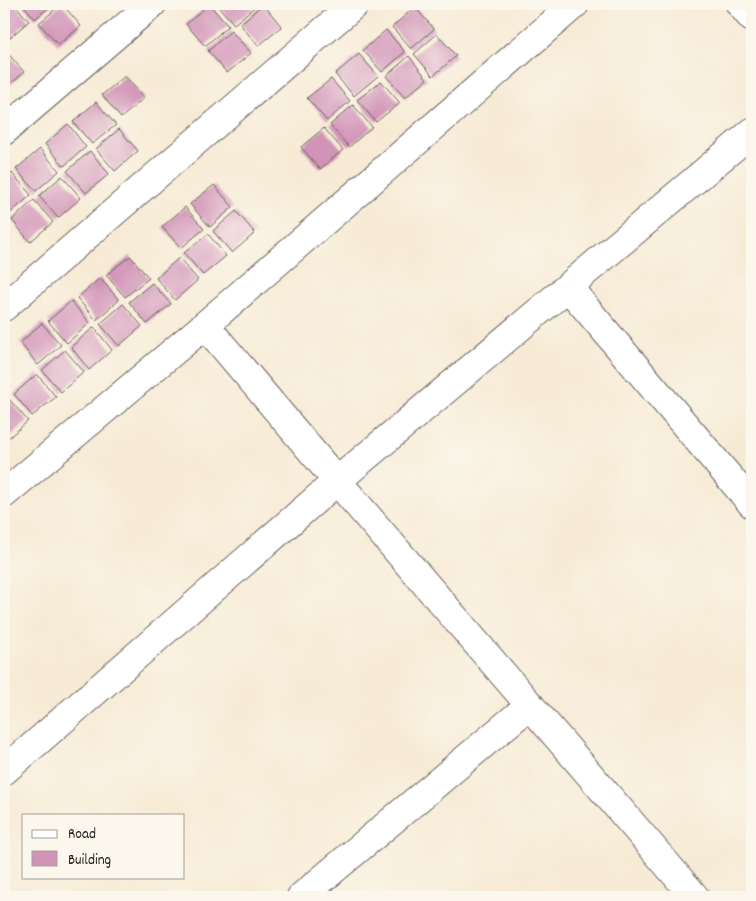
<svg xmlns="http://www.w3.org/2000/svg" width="756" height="901" viewBox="0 0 756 901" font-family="Dekko,sans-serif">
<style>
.building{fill:#d194b8}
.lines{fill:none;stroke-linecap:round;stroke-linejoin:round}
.street-casing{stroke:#69645d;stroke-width:30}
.street{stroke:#fff;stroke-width:28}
</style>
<rect width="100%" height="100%" fill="#fbf7ec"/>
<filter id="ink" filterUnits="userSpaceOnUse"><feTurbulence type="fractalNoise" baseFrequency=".02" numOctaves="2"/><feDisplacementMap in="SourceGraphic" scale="10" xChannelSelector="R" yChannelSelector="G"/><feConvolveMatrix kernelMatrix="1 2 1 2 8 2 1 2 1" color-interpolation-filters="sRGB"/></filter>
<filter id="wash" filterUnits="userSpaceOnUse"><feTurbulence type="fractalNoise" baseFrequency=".0096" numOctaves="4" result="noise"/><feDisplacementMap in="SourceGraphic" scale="20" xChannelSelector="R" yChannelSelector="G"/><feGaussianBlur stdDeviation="1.12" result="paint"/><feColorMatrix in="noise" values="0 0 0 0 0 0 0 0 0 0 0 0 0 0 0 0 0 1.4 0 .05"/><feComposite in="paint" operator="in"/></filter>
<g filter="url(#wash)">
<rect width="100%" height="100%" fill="#f7ebd6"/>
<g id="blocks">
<g class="building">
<path d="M 5,4 L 14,4 L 29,21 L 6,41 L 4,38 Z"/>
<path d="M 22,4 L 53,4 L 35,19 Z"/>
<path d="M 62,4 L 81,26 L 58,45 L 39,23 Z"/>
<path d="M 209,4 L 228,26 L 205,46 L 186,24 Z"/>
<path d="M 216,4 L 258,4 L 234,24 Z"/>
<path d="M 263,4 L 282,27 L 258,46 L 240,24 Z"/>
<path d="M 415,7 L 434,29 L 411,49 L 392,27 Z"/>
<path d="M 386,30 L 405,52 L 382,72 L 363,50 Z"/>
<path d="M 231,31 L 251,53 L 227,73 L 208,51 Z"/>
<path d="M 437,34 L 456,56 L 433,76 L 414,54 Z"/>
<path d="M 5,50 L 24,72 L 4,90 L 4,51 Z"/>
<path d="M 359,54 L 378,76 L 354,96 L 335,74 Z"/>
<path d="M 409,56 L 427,79 L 405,98 L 386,76 Z"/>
<path d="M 125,76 L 144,98 L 121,118 L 102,95 Z"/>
<path d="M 331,79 L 350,101 L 327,121 L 307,98 Z"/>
<path d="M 381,81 L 400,103 L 376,122 L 357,100 Z"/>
<path d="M 96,102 L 116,125 L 92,144 L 73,122 Z"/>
<path d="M 353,105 L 372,127 L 349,147 L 330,125 Z"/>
<path d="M 68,124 L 86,147 L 64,166 L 45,144 Z"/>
<path d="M 324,128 L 343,150 L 320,169 L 301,147 Z"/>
<path d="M 119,129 L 138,151 L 115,171 L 96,149 Z"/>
<path d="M 40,149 L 59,171 L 36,191 L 16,169 Z"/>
<path d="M 90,151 L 109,174 L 86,193 L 67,171 Z"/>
<path d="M 12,173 L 31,195 L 8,215 L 4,210 L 4,181 Z"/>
<path d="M 62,176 L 81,198 L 58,218 L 39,196 Z"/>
<path d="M 214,185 L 233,207 L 210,227 L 190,204 Z"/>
<path d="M 34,200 L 53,222 L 30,242 L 12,220 Z"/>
<path d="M 185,207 L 204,229 L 181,248 L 162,227 Z"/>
<path d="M 236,211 L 255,233 L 232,253 L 213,231 Z"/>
<path d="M 208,234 L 226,256 L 203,275 L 184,253 Z"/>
<path d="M 130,256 L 149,278 L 125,297 L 106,275 Z"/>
<path d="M 179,258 L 198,280 L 175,300 L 156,278 Z"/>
<path d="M 100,278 L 119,300 L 96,320 L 77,298 Z"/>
<path d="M 152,283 L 171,304 L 147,324 L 129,302 Z"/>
<path d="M 71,301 L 90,323 L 67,343 L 48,321 Z"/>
<path d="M 123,304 L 142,326 L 119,346 L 100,324 Z"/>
<path d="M 42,323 L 61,345 L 38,365 L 20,343 Z"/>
<path d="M 94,327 L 112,350 L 89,370 L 71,347 Z"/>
<path d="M 65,350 L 84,372 L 61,392 L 42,370 Z"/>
<path d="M 37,374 L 56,397 L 32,416 L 14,394 Z"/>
<path d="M 9,399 L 28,421 L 5,441 L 4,403 Z"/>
</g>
</g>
</g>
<g filter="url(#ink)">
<use href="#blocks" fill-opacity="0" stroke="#69645d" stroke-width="1"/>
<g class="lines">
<g class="street-casing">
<g id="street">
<path d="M 740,4 L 752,18"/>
<path d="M 4,131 L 152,4"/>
<path d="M 568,287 L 752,504"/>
<path d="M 4,307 L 355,4"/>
<path d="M 205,325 L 337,481 L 695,897"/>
<path d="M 4,494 L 205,325 L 575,4"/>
<path d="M 4,771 L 337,481 L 752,132"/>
<path d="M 301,897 L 530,705"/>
</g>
</g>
<use href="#street" class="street"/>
</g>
</g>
<rect width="756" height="901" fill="none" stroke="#fbf7ec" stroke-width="20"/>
<rect x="22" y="814" width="162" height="65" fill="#fbf7ec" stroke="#a29f99"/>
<rect x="32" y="830" width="25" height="8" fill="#ffffff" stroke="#a29f99"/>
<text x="68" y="838" font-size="15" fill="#1c1c1c">Road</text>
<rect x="32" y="851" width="25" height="15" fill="#d194b8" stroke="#a29f99"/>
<text x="68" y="864" font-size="15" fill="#1c1c1c">Building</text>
</svg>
